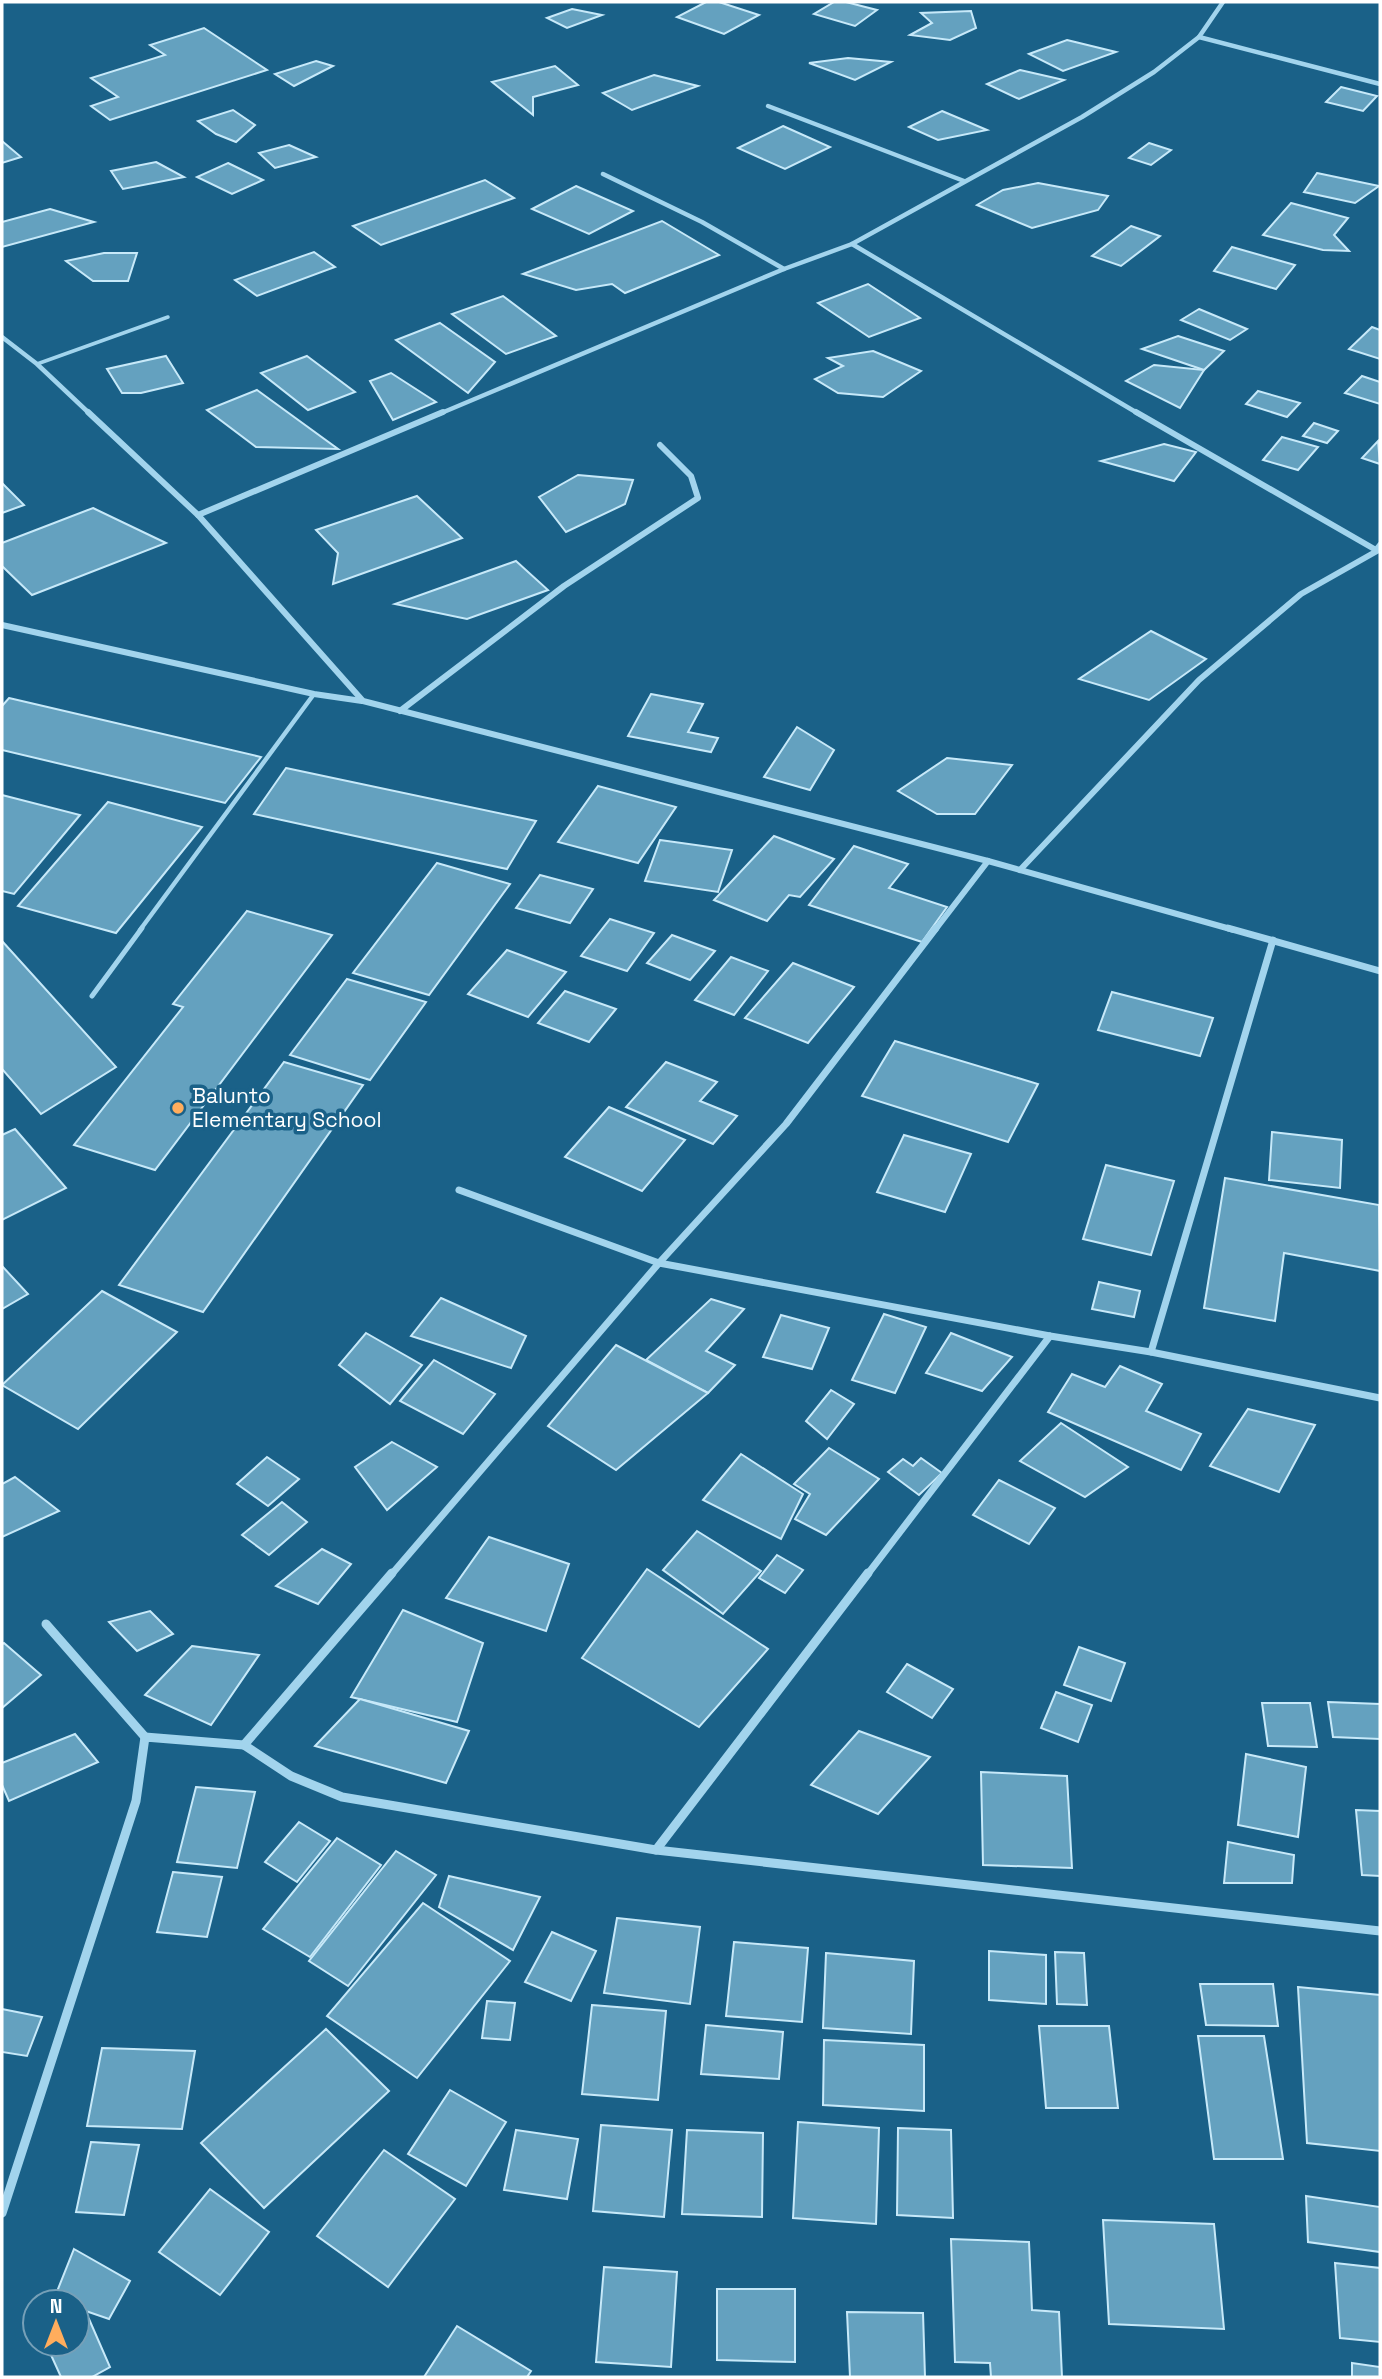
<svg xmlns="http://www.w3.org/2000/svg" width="1382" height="2379" viewBox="0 0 1382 2379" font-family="'Space Grotesk',sans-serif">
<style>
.building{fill:#64a1bf;stroke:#c7e9f9;stroke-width:2}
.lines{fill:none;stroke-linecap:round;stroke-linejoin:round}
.lane-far2{stroke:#a2d4ed;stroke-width:3.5}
.lane-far1{stroke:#a2d4ed;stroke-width:4.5}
.lane{stroke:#a2d4ed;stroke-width:5}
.street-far3{stroke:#a2d4ed;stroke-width:4.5}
.street-far2{stroke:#a2d4ed;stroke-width:6}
.street-far1{stroke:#a2d4ed;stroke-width:7}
.street{stroke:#a2d4ed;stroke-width:9}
.poi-dot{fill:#ffad5d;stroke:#1a6188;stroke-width:2.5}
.labels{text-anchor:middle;stroke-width:7;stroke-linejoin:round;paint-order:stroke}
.poi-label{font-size:21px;fill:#fff;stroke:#1a6188;text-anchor:start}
</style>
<rect width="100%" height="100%" fill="#1a6188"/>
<g class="building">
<path d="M 706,2 L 719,2 L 759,15 L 724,34 L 677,17 Z"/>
<path d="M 834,2 L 846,2 L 877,10 L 855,26 L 814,14 Z"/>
<path d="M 572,9 L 602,15 L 567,28 L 547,18 Z"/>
<path d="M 971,11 L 976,28 L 950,40 L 910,35 L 932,23 L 921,13 Z"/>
<path d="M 204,28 L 267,70 L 110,120 L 91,106 L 118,97 L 91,78 L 165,55 L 150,45 Z"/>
<path d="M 1067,40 L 1116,52 L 1063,71 L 1029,54 Z"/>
<path d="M 848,58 L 891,62 L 855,80 L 809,63 Z"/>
<path d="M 316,61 L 333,66 L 294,86 L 275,74 Z"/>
<path d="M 555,66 L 578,85 L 533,97 L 533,115 L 492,82 Z"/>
<path d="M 1020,70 L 1064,80 L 1019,99 L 987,84 Z"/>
<path d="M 654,75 L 698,86 L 632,110 L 603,93 Z"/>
<path d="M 1341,87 L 1377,96 L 1363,111 L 1326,102 Z"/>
<path d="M 233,110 L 255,125 L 236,142 L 216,134 L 198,121 Z"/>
<path d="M 942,111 L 987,130 L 938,140 L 909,127 Z"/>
<path d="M 783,126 L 830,147 L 785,169 L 738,148 Z"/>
<path d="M 2,141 L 21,157 L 2,163 Z"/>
<path d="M 1149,143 L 1171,150 L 1151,165 L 1129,158 Z"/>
<path d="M 289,145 L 316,157 L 275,168 L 259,153 Z"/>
<path d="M 156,162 L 184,177 L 123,189 L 111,171 Z"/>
<path d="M 228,163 L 263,180 L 232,194 L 197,177 Z"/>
<path d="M 1317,173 L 1379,186 L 1355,203 L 1304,192 Z"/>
<path d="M 485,180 L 514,198 L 381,245 L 353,226 Z"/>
<path d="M 1038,183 L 1108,196 L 1098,210 L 1032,228 L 977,205 L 1003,190 Z"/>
<path d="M 576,186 L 633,211 L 589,234 L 532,209 Z"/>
<path d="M 1291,203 L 1348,218 L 1334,235 L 1349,251 L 1323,250 L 1263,235 Z"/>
<path d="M 50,209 L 94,222 L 2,247 L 2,222 Z"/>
<path d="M 662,221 L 719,255 L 625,293 L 612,284 L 576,290 L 523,274 Z"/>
<path d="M 1131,226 L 1160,236 L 1121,266 L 1092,256 Z"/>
<path d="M 1232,247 L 1295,265 L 1276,289 L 1214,271 Z"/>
<path d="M 314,252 L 335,267 L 257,296 L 235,280 Z"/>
<path d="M 104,253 L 137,253 L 128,281 L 93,281 L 66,261 Z"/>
<path d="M 868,284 L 920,318 L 869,337 L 818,303 Z"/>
<path d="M 503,296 L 556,336 L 506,354 L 452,314 Z"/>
<path d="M 1199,309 L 1247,329 L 1230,340 L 1181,320 Z"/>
<path d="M 440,323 L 495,362 L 468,393 L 396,340 Z"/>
<path d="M 1372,327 L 1380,330 L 1380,359 L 1349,349 Z"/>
<path d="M 1178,336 L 1224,351 L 1204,370 L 1142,349 Z"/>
<path d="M 873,351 L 921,371 L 883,397 L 838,393 L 815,379 L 843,366 L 828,358 Z"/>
<path d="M 166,356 L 183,383 L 141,393 L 122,393 L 107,369 Z"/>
<path d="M 307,356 L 355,392 L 308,410 L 261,373 Z"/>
<path d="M 1154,365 L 1204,370 L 1180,408 L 1126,381 Z"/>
<path d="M 391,373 L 436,402 L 393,420 L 370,381 Z"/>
<path d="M 1362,376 L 1380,382 L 1380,404 L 1345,393 Z"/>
<path d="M 257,390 L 338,449 L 256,447 L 207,410 Z"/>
<path d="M 1258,391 L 1300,403 L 1287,417 L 1246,404 Z"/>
<path d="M 1314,423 L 1338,431 L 1327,443 L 1303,436 Z"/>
<path d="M 1282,437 L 1318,447 L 1298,470 L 1263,460 Z"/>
<path d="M 1378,441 L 1380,464 L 1362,458 Z"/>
<path d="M 1164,444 L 1196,452 L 1174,481 L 1101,461 Z"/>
<path d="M 578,475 L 633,480 L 625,504 L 566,532 L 539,497 Z"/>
<path d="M 2,483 L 24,505 L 2,513 Z"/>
<path d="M 417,496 L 462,538 L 333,584 L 338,553 L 316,530 Z"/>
<path d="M 93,508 L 166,543 L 32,595 L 2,566 L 2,543 Z"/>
<path d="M 516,561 L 548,590 L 467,619 L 395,604 Z"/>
<path d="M 1151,631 L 1206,659 L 1149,700 L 1079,679 Z"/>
<path d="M 651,694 L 703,704 L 688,732 L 718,738 L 711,752 L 628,736 Z"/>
<path d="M 9,698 L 261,757 L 225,803 L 2,750 L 2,706 Z"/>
<path d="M 797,727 L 834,750 L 810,790 L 764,777 Z"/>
<path d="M 947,758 L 1012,765 L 975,814 L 937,814 L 898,791 Z"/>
<path d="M 286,768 L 536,821 L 507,869 L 254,814 Z"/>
<path d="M 598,786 L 676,807 L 638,863 L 558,842 Z"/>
<path d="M 2,795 L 80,815 L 14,894 L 2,891 Z"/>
<path d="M 108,802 L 202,827 L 116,933 L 18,906 Z"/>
<path d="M 774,836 L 834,859 L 800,897 L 789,895 L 767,921 L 714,900 Z"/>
<path d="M 660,840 L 732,850 L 718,892 L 645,881 Z"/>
<path d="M 854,846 L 908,864 L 889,888 L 947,907 L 922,942 L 809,905 Z"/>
<path d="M 437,863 L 510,884 L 429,995 L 353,973 Z"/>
<path d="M 540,875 L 593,889 L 570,923 L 516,908 Z"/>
<path d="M 247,911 L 332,935 L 155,1170 L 74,1145 L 183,1007 L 173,1004 Z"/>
<path d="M 610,919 L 654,933 L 627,971 L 581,956 Z"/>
<path d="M 672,935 L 715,951 L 690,980 L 647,963 Z"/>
<path d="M 2,941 L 116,1067 L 41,1114 L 2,1069 Z"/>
<path d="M 507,950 L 566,972 L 528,1017 L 468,994 Z"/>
<path d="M 731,957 L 768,971 L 734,1015 L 695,1000 Z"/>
<path d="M 793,963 L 854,987 L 808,1043 L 745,1018 Z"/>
<path d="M 347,979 L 426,1002 L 370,1080 L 290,1055 Z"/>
<path d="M 565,991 L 616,1009 L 589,1042 L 538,1023 Z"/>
<path d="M 1112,992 L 1213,1018 L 1200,1056 L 1098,1030 Z"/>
<path d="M 895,1041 L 1038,1084 L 1008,1142 L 862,1096 Z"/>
<path d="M 284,1062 L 363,1085 L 203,1312 L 119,1285 Z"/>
<path d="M 666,1062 L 717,1082 L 700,1101 L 737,1116 L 713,1144 L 626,1107 Z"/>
<path d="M 609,1107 L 685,1140 L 642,1191 L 565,1157 Z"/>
<path d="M 15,1129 L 66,1188 L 2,1220 L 2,1135 Z"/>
<path d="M 1272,1132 L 1342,1140 L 1340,1188 L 1269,1180 Z"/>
<path d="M 904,1135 L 971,1154 L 945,1212 L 877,1192 Z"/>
<path d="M 1106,1165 L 1174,1181 L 1151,1255 L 1083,1239 Z"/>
<path d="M 1225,1178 L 1379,1205 L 1380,1271 L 1284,1253 L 1275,1321 L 1204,1308 Z"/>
<path d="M 2,1266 L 28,1294 L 2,1309 Z"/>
<path d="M 1099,1282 L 1140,1291 L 1134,1317 L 1092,1309 Z"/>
<path d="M 102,1291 L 177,1332 L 78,1429 L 2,1385 Z"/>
<path d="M 441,1298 L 526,1336 L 511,1368 L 411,1336 Z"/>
<path d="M 711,1299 L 744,1309 L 706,1351 L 735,1365 L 708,1393 L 646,1360 Z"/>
<path d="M 884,1314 L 926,1327 L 895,1393 L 852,1380 Z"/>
<path d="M 781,1315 L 829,1328 L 812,1369 L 763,1357 Z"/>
<path d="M 366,1333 L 422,1365 L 390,1404 L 339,1365 Z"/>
<path d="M 951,1333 L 1012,1357 L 982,1391 L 926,1373 Z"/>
<path d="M 616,1345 L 708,1393 L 616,1470 L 548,1426 Z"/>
<path d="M 434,1360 L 495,1394 L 463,1434 L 400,1401 Z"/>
<path d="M 1120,1366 L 1162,1384 L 1146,1411 L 1201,1434 L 1181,1470 L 1048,1412 L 1072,1374 L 1105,1387 Z"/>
<path d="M 831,1390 L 854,1404 L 827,1439 L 806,1421 Z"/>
<path d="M 1248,1409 L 1315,1425 L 1279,1492 L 1210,1466 Z"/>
<path d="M 1061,1423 L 1128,1467 L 1085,1497 L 1020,1461 Z"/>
<path d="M 392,1442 L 437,1467 L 387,1510 L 355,1467 Z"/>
<path d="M 829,1448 L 879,1479 L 826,1535 L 795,1519 L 810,1494 L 794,1484 Z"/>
<path d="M 741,1454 L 803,1494 L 781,1539 L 703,1500 Z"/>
<path d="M 267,1457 L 299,1479 L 268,1506 L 237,1484 Z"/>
<path d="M 921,1458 L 942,1473 L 919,1495 L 888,1472 L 903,1459 L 913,1466 Z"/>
<path d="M 15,1477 L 59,1511 L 2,1537 L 2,1484 Z"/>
<path d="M 999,1480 L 1055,1508 L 1029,1544 L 973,1515 Z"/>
<path d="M 282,1502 L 307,1522 L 269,1555 L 242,1535 Z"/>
<path d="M 697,1531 L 761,1571 L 723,1614 L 663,1570 Z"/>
<path d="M 489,1537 L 569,1564 L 546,1631 L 446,1598 Z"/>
<path d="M 322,1549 L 351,1564 L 318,1604 L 276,1586 Z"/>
<path d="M 777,1555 L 803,1570 L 785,1593 L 759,1578 Z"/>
<path d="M 647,1569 L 768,1649 L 699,1727 L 582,1658 Z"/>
<path d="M 403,1610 L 483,1643 L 457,1722 L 351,1697 Z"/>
<path d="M 150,1611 L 173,1634 L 137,1651 L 109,1622 Z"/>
<path d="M 4,1643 L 41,1675 L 2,1708 L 2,1644 Z"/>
<path d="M 192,1646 L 259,1655 L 211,1725 L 145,1695 Z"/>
<path d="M 1079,1647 L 1125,1663 L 1111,1701 L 1064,1685 Z"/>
<path d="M 907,1664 L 953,1689 L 932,1718 L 887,1692 Z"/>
<path d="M 1056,1692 L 1092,1705 L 1078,1742 L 1041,1728 Z"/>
<path d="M 360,1699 L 469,1731 L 446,1783 L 315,1746 Z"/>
<path d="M 1328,1702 L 1380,1704 L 1380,1739 L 1333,1737 Z"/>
<path d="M 1262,1703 L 1310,1703 L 1317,1747 L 1268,1746 Z"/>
<path d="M 859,1731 L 930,1757 L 878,1814 L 811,1785 Z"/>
<path d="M 75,1734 L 98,1762 L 9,1801 L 2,1785 L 2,1763 Z"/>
<path d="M 1246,1754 L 1306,1767 L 1298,1837 L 1238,1825 Z"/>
<path d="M 981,1772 L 1067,1776 L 1072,1868 L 983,1865 Z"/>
<path d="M 196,1787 L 255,1792 L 237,1868 L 177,1862 Z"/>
<path d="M 1356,1810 L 1380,1811 L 1380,1876 L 1362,1875 Z"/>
<path d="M 299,1822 L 330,1841 L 297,1882 L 265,1862 Z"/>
<path d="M 337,1838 L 381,1865 L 310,1957 L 263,1929 Z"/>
<path d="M 1228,1842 L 1294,1855 L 1292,1883 L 1224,1883 Z"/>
<path d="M 396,1851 L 436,1875 L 348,1986 L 309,1961 Z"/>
<path d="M 173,1872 L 222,1877 L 207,1937 L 157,1932 Z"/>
<path d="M 449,1876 L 540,1897 L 513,1950 L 439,1907 Z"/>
<path d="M 423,1903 L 510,1961 L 417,2078 L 327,2016 Z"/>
<path d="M 617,1918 L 700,1927 L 690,2004 L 604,1993 Z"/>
<path d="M 552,1932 L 596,1951 L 571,2001 L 525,1982 Z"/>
<path d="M 734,1942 L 808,1948 L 802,2022 L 726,2016 Z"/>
<path d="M 989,1951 L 1046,1955 L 1046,2004 L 989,2000 Z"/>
<path d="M 1055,1952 L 1084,1953 L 1087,2005 L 1057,2004 Z"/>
<path d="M 826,1953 L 914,1961 L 911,2034 L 823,2028 Z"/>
<path d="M 1200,1984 L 1273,1984 L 1278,2026 L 1206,2025 Z"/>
<path d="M 1298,1987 L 1380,1995 L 1380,2151 L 1307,2143 Z"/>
<path d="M 487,2001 L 515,2003 L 510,2040 L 482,2038 Z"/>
<path d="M 592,2005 L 666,2011 L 658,2100 L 582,2094 Z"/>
<path d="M 2,2009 L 42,2017 L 27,2056 L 2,2052 Z"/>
<path d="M 706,2025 L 783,2032 L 779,2079 L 701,2074 Z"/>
<path d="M 1039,2026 L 1109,2026 L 1118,2108 L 1046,2108 Z"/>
<path d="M 326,2029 L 389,2091 L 264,2208 L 201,2143 Z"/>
<path d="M 1198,2036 L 1264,2036 L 1283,2159 L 1214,2159 Z"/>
<path d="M 824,2040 L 924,2045 L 924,2111 L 823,2105 Z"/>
<path d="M 102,2048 L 195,2051 L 182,2129 L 87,2126 Z"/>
<path d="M 450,2090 L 506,2122 L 466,2186 L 408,2154 Z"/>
<path d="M 798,2122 L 879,2128 L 876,2224 L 793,2218 Z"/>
<path d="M 601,2125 L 672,2130 L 664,2217 L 593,2211 Z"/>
<path d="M 898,2128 L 951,2130 L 953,2218 L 897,2215 Z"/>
<path d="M 516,2130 L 578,2139 L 567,2199 L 504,2190 Z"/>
<path d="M 687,2130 L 763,2133 L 762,2217 L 682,2214 Z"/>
<path d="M 91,2142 L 139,2145 L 124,2215 L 76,2212 Z"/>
<path d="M 384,2150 L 455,2199 L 388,2287 L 317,2236 Z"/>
<path d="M 210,2189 L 269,2232 L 220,2295 L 159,2252 Z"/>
<path d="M 1306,2196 L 1380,2207 L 1380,2252 L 1308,2242 Z"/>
<path d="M 1103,2220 L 1214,2224 L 1224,2329 L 1109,2324 Z"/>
<path d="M 951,2239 L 1029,2242 L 1032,2310 L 1059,2312 L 1062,2377 L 991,2377 L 990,2363 L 955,2362 Z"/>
<path d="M 74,2249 L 130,2281 L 109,2319 L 77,2308 L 77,2302 L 54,2299 Z"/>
<path d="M 1335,2263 L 1380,2268 L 1380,2342 L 1340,2338 Z"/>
<path d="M 604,2267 L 677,2272 L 671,2367 L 596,2362 Z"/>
<path d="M 717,2289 L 795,2289 L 795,2362 L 717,2360 Z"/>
<path d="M 847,2312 L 923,2313 L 925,2377 L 850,2377 Z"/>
<path d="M 89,2319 L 110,2367 L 92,2377 L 61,2377 L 46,2344 L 77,2344 L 77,2326 Z"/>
<path d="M 457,2326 L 531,2371 L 527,2377 L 424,2377 Z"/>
<path d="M 1352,2363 L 1380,2367 L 1380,2377 L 1352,2377 Z"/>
</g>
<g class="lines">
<path class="lane-far2" d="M 37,364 L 168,317"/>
<path class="lane-far1" d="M 140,930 L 314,694"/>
<path class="lane" d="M 92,996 L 142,928"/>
<g class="street-far3">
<path d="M 1199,37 L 1380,84"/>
<path d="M 768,106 L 964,181"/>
<path d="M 603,174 L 702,222 L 784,269"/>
<path d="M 852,244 L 1139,414"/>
<path d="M 2,337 L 37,364 L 90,414"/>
<path d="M 439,414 L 784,269 L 852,244 L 1082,117 L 1154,72 L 1199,37 L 1223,2"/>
</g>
<g class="street-far2">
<path d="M 88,412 L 198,515 L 363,701 L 988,861 L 1234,930"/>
<path d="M 1136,412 L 1376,550 L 1380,545"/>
<path d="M 198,515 L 443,412"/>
<path d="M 2,625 L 314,694 L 362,701"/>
<path d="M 400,711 L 564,586 L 698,498 L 691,476 L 660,445"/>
<path d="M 1020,870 L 1199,680 L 1301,594 L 1377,551"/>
<path d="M 935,930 L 988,861"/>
</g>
<g class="street-far1">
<path d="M 1228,928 L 1380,971"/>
<path d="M 459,1190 L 659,1263 L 1050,1336 L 1151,1352 L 1380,1398"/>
<path d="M 1151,1352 L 1273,940"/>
<path d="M 391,1575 L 659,1263 L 786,1124 L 936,928"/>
<path d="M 867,1575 L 1050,1336"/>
</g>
<g class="street">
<path d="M 392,1573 L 244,1745 L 291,1776 L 342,1797 L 656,1850 L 1380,1931"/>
<path d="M 46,1624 L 145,1737"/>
<path d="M 656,1850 L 868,1573"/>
<path d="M 2,2213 L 136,1801 L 145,1737 L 244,1745"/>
</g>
</g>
<circle class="poi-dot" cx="178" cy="1108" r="7"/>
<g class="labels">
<g class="poi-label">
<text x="192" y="1103">Balunto<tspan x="192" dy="24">Elementary School</tspan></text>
</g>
</g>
<rect width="1382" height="2379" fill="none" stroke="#ffffff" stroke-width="7"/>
<g transform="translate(56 2323)"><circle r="33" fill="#1a6188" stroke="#76a0b8" stroke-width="2"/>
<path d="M0-5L12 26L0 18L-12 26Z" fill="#ffad5d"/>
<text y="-10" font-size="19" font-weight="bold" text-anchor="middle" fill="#ffffff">N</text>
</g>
</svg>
